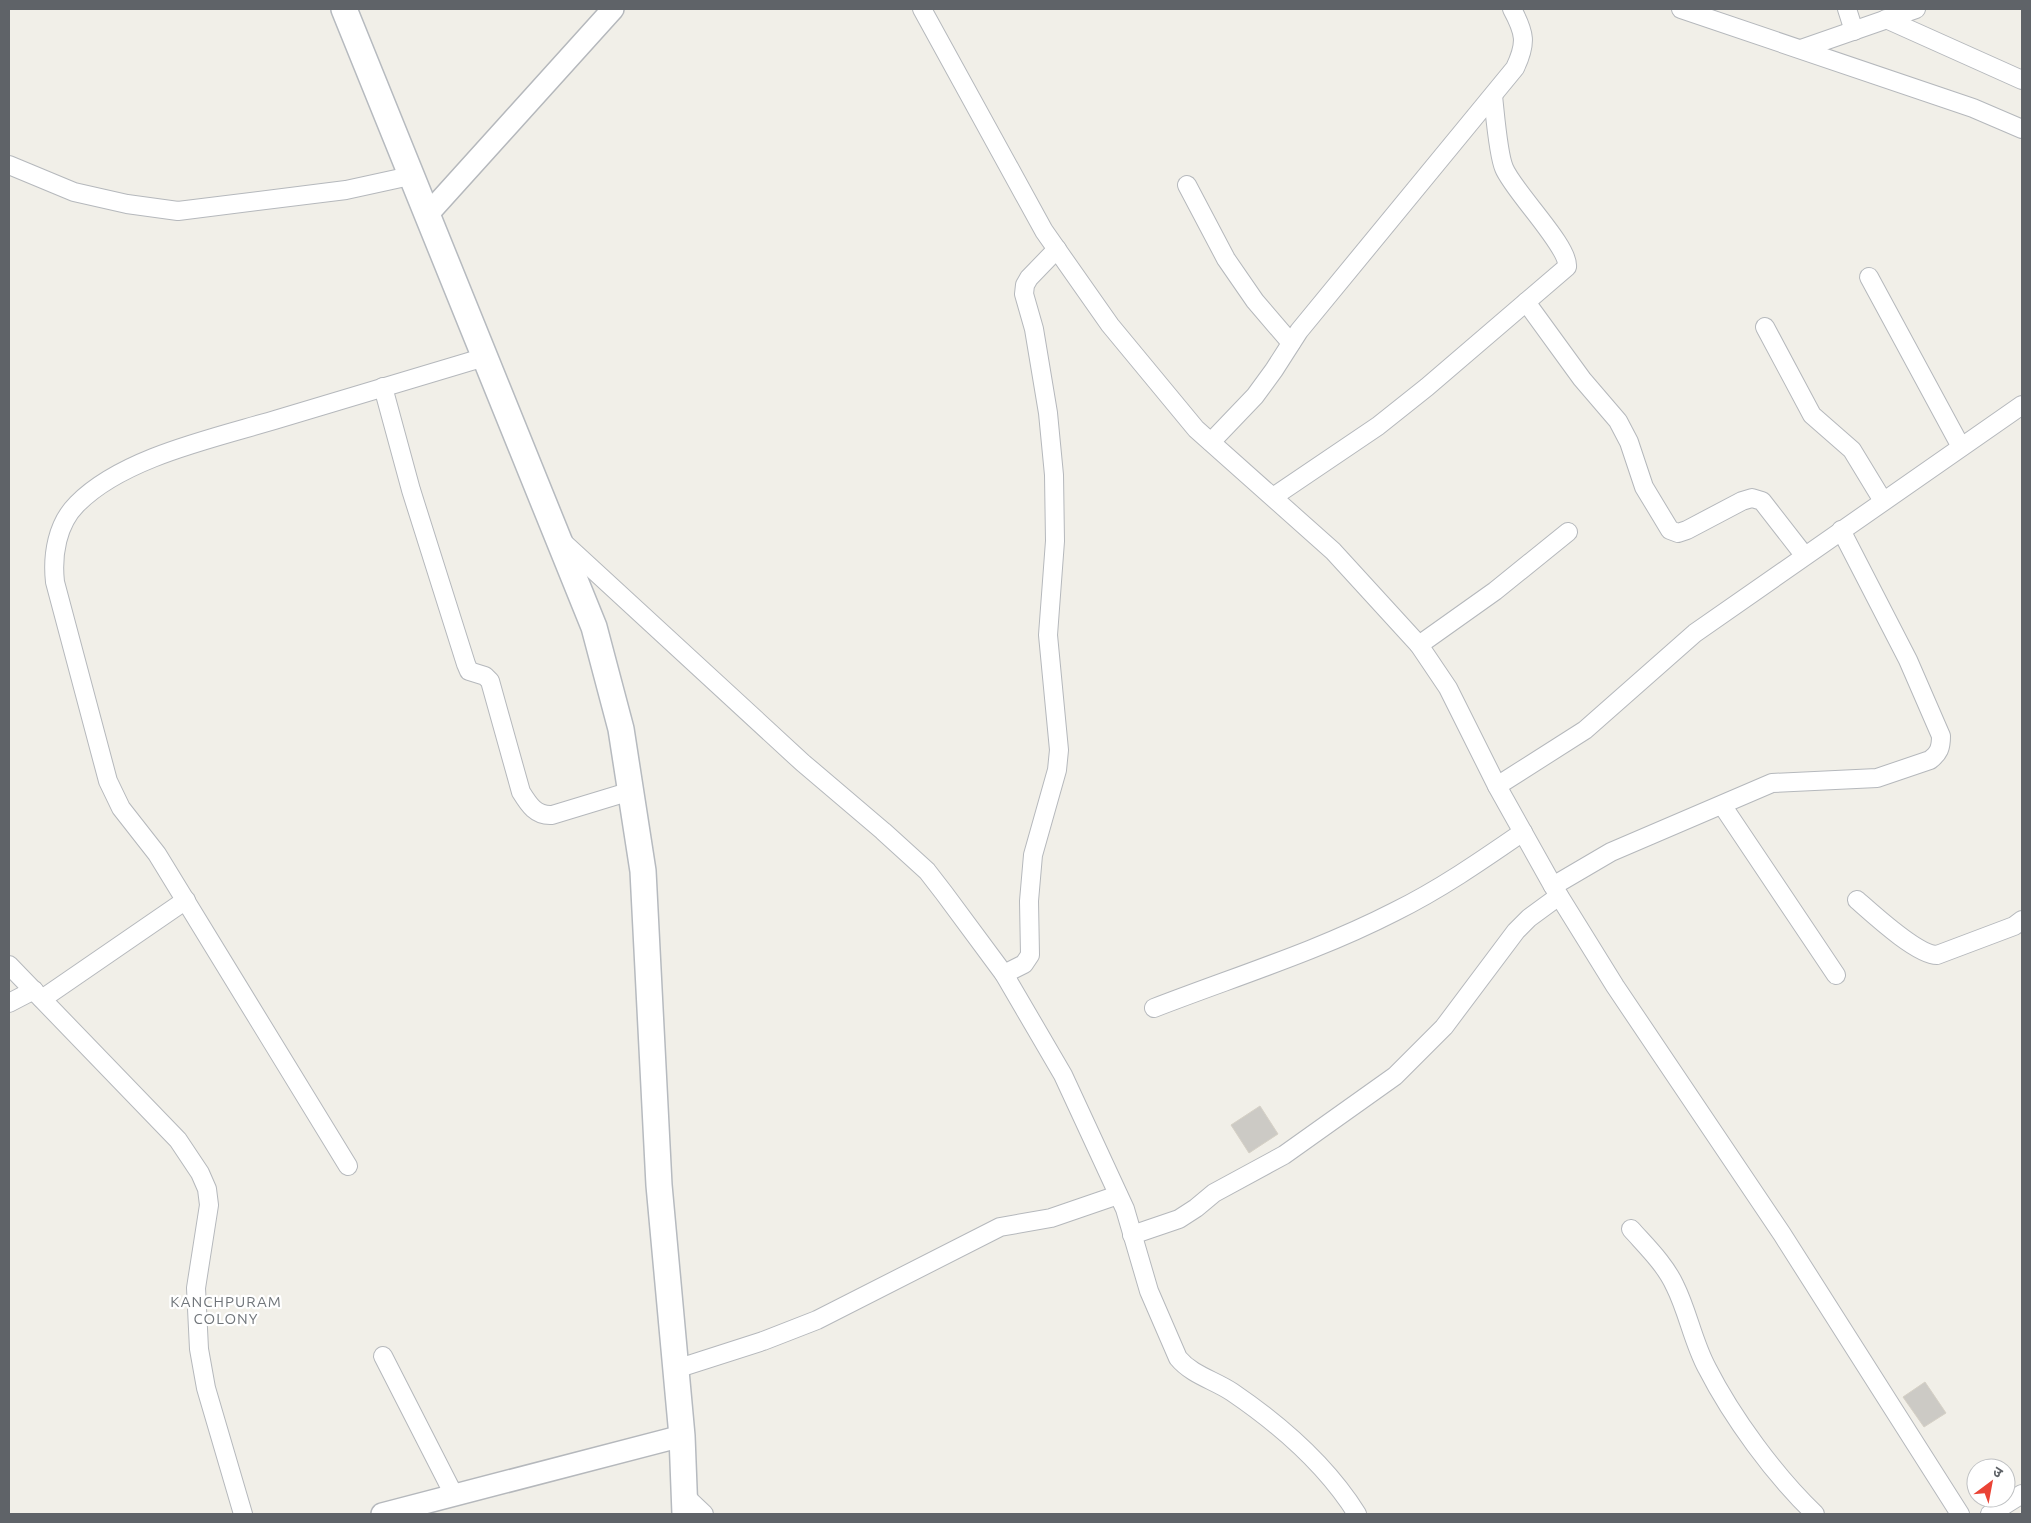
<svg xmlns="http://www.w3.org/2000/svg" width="2031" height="1523" viewBox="0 0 2031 1523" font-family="Ubuntu,'Noto Sans Devanagari',sans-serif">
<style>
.building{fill:#cccac5;stroke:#d6d1c6}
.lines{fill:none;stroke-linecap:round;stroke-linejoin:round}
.minor-casing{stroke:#b5b8bc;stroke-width:20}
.tertiary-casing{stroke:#b5b8bc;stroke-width:24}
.secondary-casing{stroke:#b6babf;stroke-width:28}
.minor{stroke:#fff;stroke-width:18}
.tertiary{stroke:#fff;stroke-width:21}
.secondary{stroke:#fff;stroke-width:25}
.labels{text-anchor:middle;stroke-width:4.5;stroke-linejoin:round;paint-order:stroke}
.neighbourhood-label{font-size:15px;letter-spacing:1px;fill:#70757a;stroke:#fff}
</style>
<rect width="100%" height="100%" fill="#f1efe8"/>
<g class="building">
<path d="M 1260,1106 L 1278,1134 L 1249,1153 L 1231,1125 Z"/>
<path d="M 1925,1382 L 1946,1413 L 1924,1427 L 1903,1397 Z"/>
</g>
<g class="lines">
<g class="minor-casing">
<g id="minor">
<path d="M 922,9 L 1044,231 L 1110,325 L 1196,429 L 1333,551 L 1419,645 L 1448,688 L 1497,786 L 1553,886 L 1615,986 L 1782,1234 L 1960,1514"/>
<path d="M 1681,9 L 1973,108 L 2022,129"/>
<path d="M 1847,9 L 1854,31"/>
<path d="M 1886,19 L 2022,80"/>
<path d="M 1801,49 L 1916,9"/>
<path d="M 9,165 L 74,192 L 127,204 L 178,211 L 346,190 L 410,176"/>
<path d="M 1187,185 L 1226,259 L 1255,301 L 1291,343"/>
<path d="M 1869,277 L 1961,447"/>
<path d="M 1526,302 L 1582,379 L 1618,421 L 1629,442 L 1644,487 L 1670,530 L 1678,533 L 1687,530 L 1742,501 L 1752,498 L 1762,501 L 1804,555"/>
<path d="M 1765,327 L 1812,415 L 1852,450 L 1883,501"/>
<path d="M 383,387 L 411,490 L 466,664 L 469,671 L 485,676 L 490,681 L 521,792 C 529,805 536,816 552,815 L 631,791"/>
<path d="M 1211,442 L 1255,396 L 1274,370 L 1299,331 L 1515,68 C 1527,43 1525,33 1512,9"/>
<path d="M 1273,497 L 1378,426 L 1427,387 L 1567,267 C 1570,247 1513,191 1504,168 C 1498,154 1495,113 1493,96"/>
<path d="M 563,542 L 803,763 L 883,831 L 927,871 L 944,893 L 1004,974 L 1063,1075 L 1125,1209 L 1149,1291 L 1178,1358 C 1192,1375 1214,1380 1232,1392 C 1279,1424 1327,1466 1357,1514"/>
<path d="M 1419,645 L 1495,591 L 1568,532"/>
<path d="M 1497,786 L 1585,730 L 1695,633 L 2022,405"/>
<path d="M 1722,805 L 1836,975"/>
<path d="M 1553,886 L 1611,852 L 1772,783 L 1877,778 L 1930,760 C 1939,753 1941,748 1941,736 L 1908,660 L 1841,530"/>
<path d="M 1857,900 C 1873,914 1917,955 1937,955 L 2014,926 L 2022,920"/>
<path d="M 9,965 L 178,1140 L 200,1173 L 207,1189 L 209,1205 L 196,1288 L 199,1349 L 206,1388 L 243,1514"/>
<path d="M 1004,974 L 1024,964 L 1030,955 L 1029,901 L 1033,855 L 1057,770 L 1059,750 L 1048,635 L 1055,541 L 1054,475 L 1048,413 L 1034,329 L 1024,294 L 1025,285 L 1029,278 L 1057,249"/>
<path d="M 42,999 L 186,900"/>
<path d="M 9,1003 L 34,990"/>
<path d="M 1154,1008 C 1234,977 1318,951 1394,912 C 1439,890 1481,861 1523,832"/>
<path d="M 348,1166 L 157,854 L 121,808 L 108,781 L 55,582 C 52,555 57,524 77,504 C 123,457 215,438 278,419 C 347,398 416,377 485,357"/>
<path d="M 1631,1229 C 1646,1246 1665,1264 1675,1286 C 1688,1312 1693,1342 1707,1368 C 1732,1417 1775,1476 1815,1514"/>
<path d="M 1132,1235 L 1179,1219 L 1196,1208 L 1214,1193 L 1284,1155 L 1395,1076 L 1444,1027 L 1516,931 L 1529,918 L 1559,896"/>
<path d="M 383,1356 L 454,1495"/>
<path d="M 676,1369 L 763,1341 L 817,1320 L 1000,1227 L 1051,1218 L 1118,1195"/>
<path d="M 685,1496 L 704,1514"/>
<path d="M 1990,1514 L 2022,1494"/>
</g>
</g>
<g class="tertiary-casing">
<g id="tertiary">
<path d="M 428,214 L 613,9"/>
<path d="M 382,1514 L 682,1436"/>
</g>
</g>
<g class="secondary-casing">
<path id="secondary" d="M 344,9 L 594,627 L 621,729 L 643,871 L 659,1185 L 682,1436 L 685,1514"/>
</g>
<use href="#minor" class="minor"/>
<use href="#tertiary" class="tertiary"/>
<use href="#secondary" class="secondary"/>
</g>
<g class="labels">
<g class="neighbourhood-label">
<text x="226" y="1307">KANCHPURAM<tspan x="226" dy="17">COLONY</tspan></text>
</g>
</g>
<rect width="2031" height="1523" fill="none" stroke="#5f6368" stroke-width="20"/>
<g transform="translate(1991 1483) rotate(32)"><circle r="24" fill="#ffffff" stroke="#bfc1c3"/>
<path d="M0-4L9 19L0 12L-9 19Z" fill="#ea4335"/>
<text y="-8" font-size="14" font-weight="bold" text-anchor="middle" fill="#5f6368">उ</text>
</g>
</svg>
